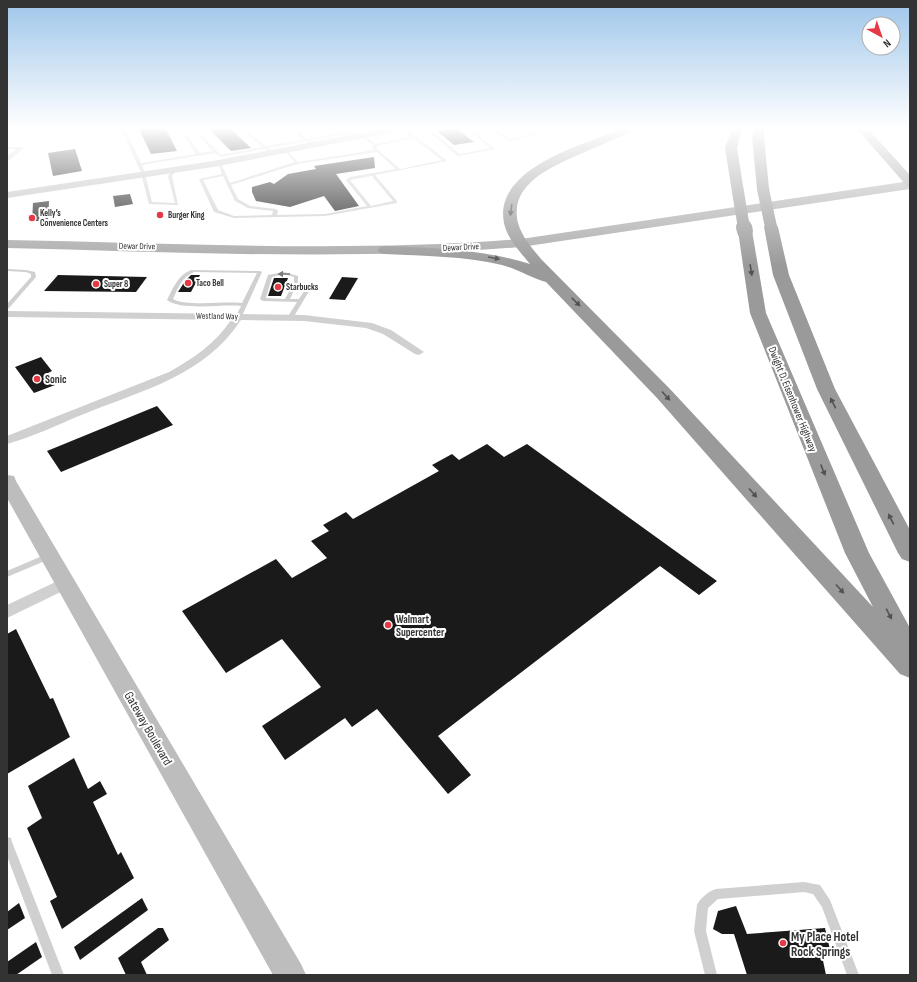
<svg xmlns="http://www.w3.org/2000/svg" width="917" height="982" viewBox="0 0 917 982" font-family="'Sofia Sans Condensed',sans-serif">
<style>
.building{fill:#1a1a1a}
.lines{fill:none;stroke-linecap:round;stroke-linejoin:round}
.lane{fill:#d0d0d0;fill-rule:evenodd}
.street{fill:#d0d0d0;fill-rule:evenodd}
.secondary{fill:#bdbdbd;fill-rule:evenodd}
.primary{fill:#ababab;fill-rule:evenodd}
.highway{fill:#9a9a9a;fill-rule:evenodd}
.highway-bridge-far1{stroke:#9a9a9a;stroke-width:12}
.highway-bridge{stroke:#9a9a9a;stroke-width:16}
.oneway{fill:#525252}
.oneway2{fill:#7a7a7a}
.poi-dot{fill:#e63946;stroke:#fff;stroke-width:1.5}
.labels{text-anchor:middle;stroke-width:4;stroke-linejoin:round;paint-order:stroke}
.far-poi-label{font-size:9px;font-weight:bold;fill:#333;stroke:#fff;text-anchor:start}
.far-street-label{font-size:9px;fill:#333;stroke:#fff}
.poi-label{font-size:11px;font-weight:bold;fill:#333;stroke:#fff;text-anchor:start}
.street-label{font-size:11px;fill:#333;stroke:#fff}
.near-street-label{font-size:13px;fill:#333;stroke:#fff}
.near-poi-label{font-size:13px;font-weight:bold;fill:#333;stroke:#fff;text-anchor:start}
</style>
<rect width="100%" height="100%" fill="#fff"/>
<g class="building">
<path d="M 139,129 L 166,129 L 177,151 L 151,154 Z"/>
<path d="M 209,129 L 231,129 L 251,148 L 231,151 Z"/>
<path d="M 457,129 L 474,142 L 454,145 L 437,131 Z"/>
<path d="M 75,149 L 82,171 L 53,176 L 48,153 Z"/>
<path d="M 374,157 L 375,168 L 336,174 L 359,206 L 335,211 L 324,196 L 290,207 L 256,201 L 252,192 L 252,187 L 270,182 L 274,184 L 288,174 L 316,169 L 314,166 Z"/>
<path d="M 130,194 L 133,204 L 115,207 L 113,196 Z"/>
<path d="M 49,201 L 48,221 L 32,221 L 33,203 Z"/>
<path d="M 58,275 L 147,277 L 136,292 L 44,291 Z"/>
<path d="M 191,275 L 200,275 L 191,292 L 178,292 L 185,281 Z"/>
<path d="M 342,277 L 358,278 L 345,300 L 329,299 Z"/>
<path d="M 274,278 L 288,278 L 281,296 L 268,296 Z"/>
<path d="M 41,357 L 52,371 L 46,374 L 55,385 L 34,393 L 15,367 Z"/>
<path d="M 157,406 L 173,425 L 61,472 L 47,451 Z"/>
<path d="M 487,444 L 504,457 L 527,444 L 717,581 L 699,595 L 660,566 L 438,736 L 471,775 L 448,794 L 377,709 L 352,727 L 345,718 L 285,760 L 262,726 L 321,687 L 282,639 L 226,673 L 182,611 L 276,559 L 292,578 L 327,558 L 311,541 L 329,531 L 323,525 L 346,512 L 353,519 L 439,471 L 432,465 L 452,454 L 459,460 Z"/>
<path d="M 16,629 L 50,699 L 53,698 L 70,737 L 7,774 L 7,634 Z"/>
<path d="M 74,758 L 88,789 L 100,781 L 107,794 L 93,802 L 118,855 L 121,852 L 134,878 L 62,929 L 50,901 L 57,897 L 27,828 L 42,818 L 28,786 Z"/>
<path d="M 142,898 L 148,910 L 80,960 L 74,947 Z"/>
<path d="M 19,903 L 25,918 L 7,930 L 7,912 Z"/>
<path d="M 736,906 L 747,934 L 825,928 L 831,954 L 821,951 L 826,975 L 747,975 L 734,934 L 722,934 L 713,929 L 718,911 Z"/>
<path d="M 158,928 L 163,928 L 169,940 L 141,962 L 147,975 L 126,975 L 118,958 Z"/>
<path d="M 36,942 L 42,957 L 16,975 L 7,975 L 7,962 Z"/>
</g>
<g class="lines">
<g class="lane">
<path d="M 121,129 L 125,129 L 141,163 L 196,154 L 180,129 L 182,129 L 200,153 L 213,151 L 193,129 L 196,129 L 220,154 L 218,155 L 215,153 L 142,165 L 144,170 L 152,202 L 175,203 L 168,176 L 174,169 L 177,170 L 172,176 L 178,205 L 149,204 L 140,170 Z"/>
<path d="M 241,129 L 244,129 L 266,146 L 303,140 L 297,135 L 302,130 L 301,129 L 306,130 L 301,135 L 307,139 L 356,130 L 376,144 L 411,137 L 399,129 C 408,128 439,154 447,161 L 375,175 L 397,201 L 397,203 L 325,216 L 234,218 L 214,212 L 199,179 L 222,174 L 218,162 L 221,163 L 230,183 L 295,162 L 285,151 L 287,150 L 298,162 L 374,150 L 373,149 L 373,145 L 356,132 L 309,141 L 311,142 L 309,143 L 306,141 L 268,148 L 270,150 L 268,151 L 264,149 L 219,157 L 218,156 L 220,155 L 262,147 ZM 413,138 L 442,160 L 400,169 L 377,149 L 377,146 ZM 377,152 L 396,169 L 350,177 L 346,180 L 367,206 L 325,214 L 277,215 L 278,211 L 276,209 L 250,206 L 238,199 L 231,185 L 297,164 ZM 223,176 L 235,201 L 248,208 L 273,211 L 272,215 L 234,216 L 218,210 L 203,180 ZM 371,176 L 372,176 L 393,201 L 371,206 L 350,180 Z"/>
<path d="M 425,129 L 429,129 L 460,154 L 490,148 L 468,129 L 471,129 L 495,149 L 458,156 Z"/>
<path d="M 489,129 L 493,129 L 511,139 L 532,134 L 527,129 L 530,129 L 537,134 L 510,141 Z"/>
<path d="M 7,147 L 21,147 L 23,148 L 21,149 L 7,149 Z"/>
<path d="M 7,269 L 26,270 L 35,272 L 36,277 L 9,308 L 7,309 L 7,304 L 31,277 L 31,274 L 26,272 L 7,271 Z"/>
<path d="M 191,270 L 260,271 L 262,272 L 242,316 L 239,318 L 236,316 L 241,306 C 223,304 181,311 167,300 C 173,288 178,275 191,270 ZM 194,272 L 257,273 L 242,303 C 224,301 188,307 173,299 C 178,288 182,277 194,272 Z"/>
<path d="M 284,272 L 298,276 L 298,282 L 290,299 L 299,299 L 310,282 L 314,283 L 293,318 L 290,320 L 287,318 L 297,302 L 263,301 L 260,299 L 268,275 ZM 284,274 L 294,277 L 294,282 L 285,299 L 266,298 L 272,277 Z"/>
<path d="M 49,553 L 52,554 L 53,556 L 52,558 L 7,577 L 7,571 Z"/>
<path d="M 7,837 L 11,838 L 12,842 L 64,975 L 52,975 L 7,856 Z"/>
<path d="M 804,882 L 820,885 L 830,900 L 859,975 L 847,975 L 822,907 L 813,894 L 804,892 L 718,899 L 708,908 L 706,931 L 717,975 L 705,975 L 694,931 L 697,905 C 700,898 709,891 716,889 Z"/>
</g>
<g class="street">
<path d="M 19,147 L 24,148 L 7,162 L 7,156 Z"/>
<path d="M 7,311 L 304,315 L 372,323 L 391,330 L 424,352 L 419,355 L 415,354 L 383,334 L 366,328 L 304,321 L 241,320 C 204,376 143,390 84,414 C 59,424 33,437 7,444 L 7,436 L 169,372 C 194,358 215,344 231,320 L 7,317 Z"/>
<path d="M 66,577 L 71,579 L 73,583 L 71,587 L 7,618 L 7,605 Z"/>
</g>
<g class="secondary">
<path d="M 382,129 L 400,129 L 395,132 L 213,167 L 7,198 L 7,192 L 213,161 Z"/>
<path d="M 7,475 L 14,476 L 16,481 L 301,964 L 306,975 L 273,975 L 7,498 Z"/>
</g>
<path class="primary" d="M 910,181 L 910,189 L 521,247 C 350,261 178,252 7,248 L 7,240 C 178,243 350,253 521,239 Z"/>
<g class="highway">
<path d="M 621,129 L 634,129 L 633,131 C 617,138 601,145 585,152 C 556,165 508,182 518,223 C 522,237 532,248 541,259 L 670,389 L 873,607 L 845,553 L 750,313 L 738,231 L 740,228 L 750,228 L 752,231 L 766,313 L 869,553 L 910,628 L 910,678 L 900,674 L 657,398 L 546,282 C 531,278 517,269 502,265 C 464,256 424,256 385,254 L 380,253 L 378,250 L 380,247 L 385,246 C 434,248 482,249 530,264 C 520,252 507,238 504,223 C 493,168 583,145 621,129 Z"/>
<path d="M 732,129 L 742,129 L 737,148 L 744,192 L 738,196 L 732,192 L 725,148 Z"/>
<path d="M 754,129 L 764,129 L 764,136 L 769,189 L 763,193 L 757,189 L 752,136 Z"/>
<path d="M 857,129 L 868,129 L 910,175 L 910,186 L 906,185 Z"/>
<path d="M 771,223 L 776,224 L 778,227 L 789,275 L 835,389 L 910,530 L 910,562 L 902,559 L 898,553 L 817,389 L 773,275 L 764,227 L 766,224 Z"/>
</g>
<g class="highway-bridge-far1">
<path d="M 763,189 L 771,227"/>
<path d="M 738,192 L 744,228"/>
</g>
<path class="highway-bridge" d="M 744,227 L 745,231"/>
</g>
<defs><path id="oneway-solid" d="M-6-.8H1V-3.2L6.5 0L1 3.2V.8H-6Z"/></defs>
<g class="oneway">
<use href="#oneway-solid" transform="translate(511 210) rotate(98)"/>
<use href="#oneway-solid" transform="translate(494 258) rotate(10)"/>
<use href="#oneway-solid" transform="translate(751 270) rotate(81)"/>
<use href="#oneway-solid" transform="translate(576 302) rotate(45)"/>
<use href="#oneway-solid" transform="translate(666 396) rotate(48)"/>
<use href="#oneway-solid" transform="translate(833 403) rotate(-117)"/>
<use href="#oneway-solid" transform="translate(823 470) rotate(68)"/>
<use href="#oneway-solid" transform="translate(753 493) rotate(48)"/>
<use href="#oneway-solid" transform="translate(891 519) rotate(-117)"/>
<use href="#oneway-solid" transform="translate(840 589) rotate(48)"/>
<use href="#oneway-solid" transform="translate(889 614) rotate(62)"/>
</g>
<use class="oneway2" href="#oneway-solid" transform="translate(284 274) rotate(-180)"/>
<linearGradient id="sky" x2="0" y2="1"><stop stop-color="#9ec6ea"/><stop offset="0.48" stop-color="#fff"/><stop offset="1" stop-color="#fff" stop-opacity="0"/></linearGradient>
<rect width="917" height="266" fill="url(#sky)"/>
<g class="poi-dot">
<circle cx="160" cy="215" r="4"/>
<circle cx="32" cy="218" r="4"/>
<circle cx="188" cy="283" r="4"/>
<circle cx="96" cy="284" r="4"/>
<circle cx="278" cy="287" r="4"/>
<circle cx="37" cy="379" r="4"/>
<circle cx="388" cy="625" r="4"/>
<circle cx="783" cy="943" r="4"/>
</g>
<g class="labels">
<g class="far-poi-label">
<text x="40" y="216">Kelly’s<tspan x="40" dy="10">Convenience Centers</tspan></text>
<text x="168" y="218">Burger King</text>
<text x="196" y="286">Taco Bell</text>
<text x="104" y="287">Super 8</text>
<text x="286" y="290">Starbucks</text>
</g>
<g class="far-street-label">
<text transform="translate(137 246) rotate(1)" y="3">Dewar Drive</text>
<text transform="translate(461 247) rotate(-3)" y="3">Dewar Drive</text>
<text transform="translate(217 316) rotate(1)" y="3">Westland Way</text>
</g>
<g class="poi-label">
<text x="45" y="383">Sonic</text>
<text x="396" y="623">Walmart<tspan x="396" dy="13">Supercenter</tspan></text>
</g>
<g class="street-label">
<text transform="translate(793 399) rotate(68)" y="4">Dwight D. Eisenhower Highway</text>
</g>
<g class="near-street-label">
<text transform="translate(149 728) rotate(60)" y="5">Gateway Boulevard</text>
</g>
<g class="near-poi-label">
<text x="791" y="941">My Place Hotel<tspan x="791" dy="15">Rock Springs</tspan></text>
</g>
</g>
<rect width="917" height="982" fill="none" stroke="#333333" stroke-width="16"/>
<g transform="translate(881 36) rotate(140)"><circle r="19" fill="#ffffff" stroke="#adadad"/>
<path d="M0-3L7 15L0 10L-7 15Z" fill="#e63946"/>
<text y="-6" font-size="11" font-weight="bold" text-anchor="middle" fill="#333333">N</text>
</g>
</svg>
